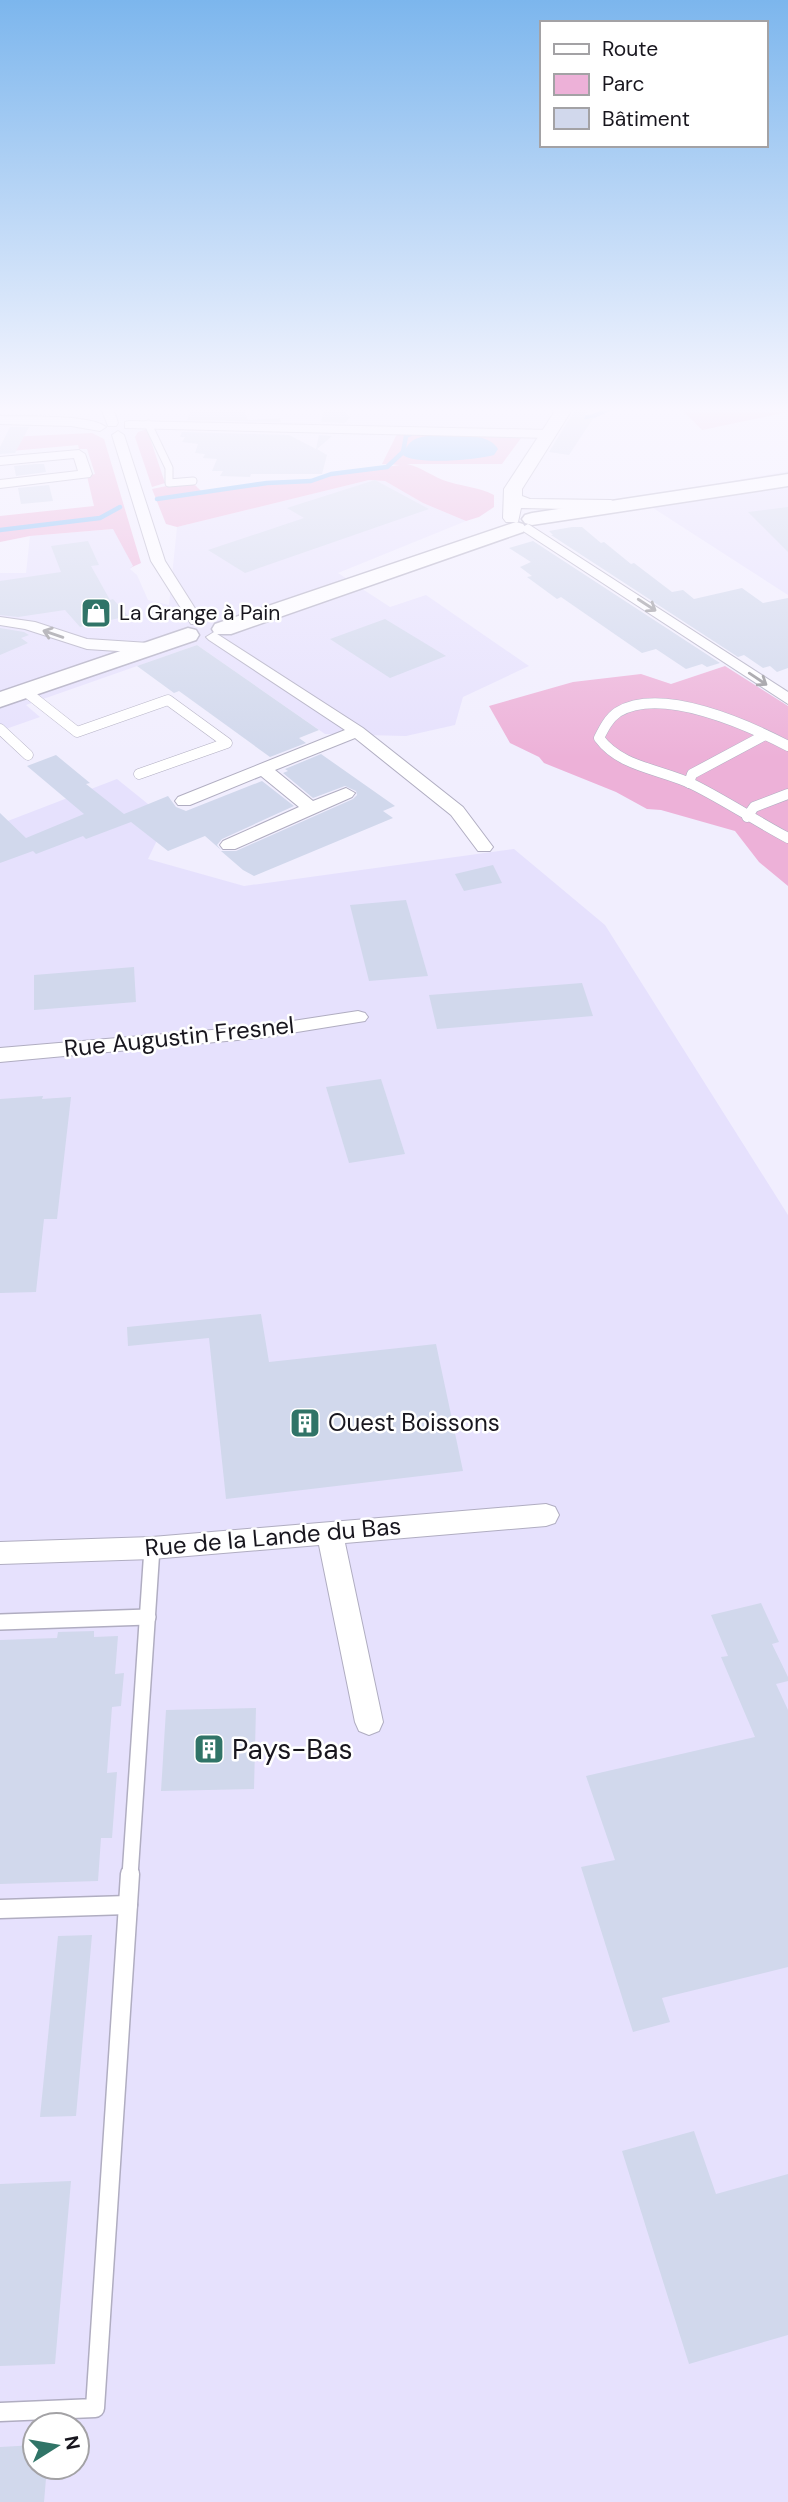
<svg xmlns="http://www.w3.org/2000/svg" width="788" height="2502" viewBox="0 0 788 2502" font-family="'DM Sans',sans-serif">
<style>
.built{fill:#e6e1fd;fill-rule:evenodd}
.green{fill:#edb1d8}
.water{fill:#7ab9f4}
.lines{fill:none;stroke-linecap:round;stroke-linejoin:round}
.stream{stroke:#7ab9f4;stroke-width:4.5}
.building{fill:#d1d8ec}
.service-far3-casing{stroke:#b0adc1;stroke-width:9}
.service-far2-casing{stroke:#b0adc1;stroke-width:11}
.service-far1-casing{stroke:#b0adc1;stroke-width:18}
.service-casing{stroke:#b0adc1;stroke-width:21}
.minor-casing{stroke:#b0adc1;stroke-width:2}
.tertiary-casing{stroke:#b0adc1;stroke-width:2}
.secondary-casing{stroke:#b0adc1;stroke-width:3}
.service-far3{stroke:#fff;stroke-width:7}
.service-far2{stroke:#fff;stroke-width:10}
.service-far1{stroke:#fff;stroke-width:15}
.service{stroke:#fff;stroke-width:18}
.minor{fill:#fff;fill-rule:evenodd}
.tertiary{fill:#fff;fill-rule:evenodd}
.secondary{fill:#fff;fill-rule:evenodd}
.oneway{stroke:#97969a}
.labels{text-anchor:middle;stroke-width:5;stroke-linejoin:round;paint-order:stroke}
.far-poi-label{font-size:21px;fill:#18161e;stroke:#fff;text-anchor:start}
.street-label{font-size:24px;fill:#18161e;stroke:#fff}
.poi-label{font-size:24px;fill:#18161e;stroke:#fff;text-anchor:start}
.near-poi-label{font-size:28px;fill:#18161e;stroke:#fff;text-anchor:start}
</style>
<rect width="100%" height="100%" fill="#f1eefe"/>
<g class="built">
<path d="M 788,471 L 788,595 L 636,497 L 671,492 Z"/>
<path d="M 369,480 L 385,481 L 423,503 L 466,521 L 338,573 L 390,607 L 426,595 L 529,666 L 463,697 L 455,725 L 406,736 L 325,734 L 197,645 L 26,705 L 40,717 L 0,731 L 0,573 L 26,573 L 30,536 L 114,529 L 133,566 L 130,569 L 137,575 L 148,600 L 169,605 L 177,527 Z"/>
<path d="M 117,779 L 148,804 L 161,832 L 148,859 L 244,886 L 514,849 L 605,925 L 788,1215 L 788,2502 L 0,2502 L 0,824 ZM 35,2425 L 77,2425 L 77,2467 L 35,2467 Z"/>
</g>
<g class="green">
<path d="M 680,408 L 788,408 L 788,412 L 702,430 Z"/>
<path d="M 147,429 L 165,483 L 152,487 L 135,437 L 138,432 Z"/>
<path d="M 398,432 L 524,434 L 502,464 L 407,464 C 422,467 434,478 449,482 C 466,487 478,487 494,495 L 494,507 L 479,517 L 466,521 L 423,503 L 385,481 L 369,480 L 177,527 L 166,524 L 152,489 L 191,481 L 202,492 L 278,482 L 311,481 L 331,474 L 400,465 L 382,464 Z"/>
<path d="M 92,433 L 104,439 L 141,563 L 130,568 L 133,566 L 113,529 L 30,536 L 0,542 L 0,516 L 94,506 L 87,476 L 95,474 L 87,449 L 79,449 L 78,445 L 11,451 L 9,437 Z"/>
<path d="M 725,666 L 788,706 L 788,886 L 759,862 L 735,831 L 661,810 L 647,809 L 616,792 L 544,763 L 539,757 L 510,743 L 489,706 L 573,682 L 641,674 L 671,684 Z"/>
</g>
<path class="water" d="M 427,436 C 446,436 487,430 498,449 L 494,455 C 478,460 415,465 403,455 C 408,442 413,438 427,436 Z"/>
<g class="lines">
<g class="stream">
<path d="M 576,418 L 591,417 L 612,408"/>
<path d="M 157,499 L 267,483 L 311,481 L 331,474 L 387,467 L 403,452 L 406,436 L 410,434"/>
<path d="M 0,530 L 100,518 L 120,507"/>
</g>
</g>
<g class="building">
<path d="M 192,408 L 244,409 L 248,420 L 280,418 L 281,422 L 187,420 Z"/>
<path d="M 324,408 L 340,408 L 351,417 L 345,423 L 321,422 Z"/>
<path d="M 576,408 L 588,408 L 584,420 L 594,417 L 569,455 L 549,452 Z"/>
<path d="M 10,427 L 29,427 L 15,453 L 0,454 L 0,447 Z"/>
<path d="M 182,432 L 289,435 L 316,449 L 319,435 L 332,436 L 317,449 L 327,455 L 322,474 L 251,474 L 250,477 L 220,476 L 223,471 L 212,471 L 217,459 L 203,458 L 205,454 L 195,453 L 198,444 L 182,442 L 185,437 L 180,437 Z"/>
<path d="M 35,464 L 44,464 L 46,472 L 16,476 L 14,466 Z"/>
<path d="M 375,480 L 429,509 L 245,573 L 208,550 L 304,518 L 287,508 Z"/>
<path d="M 49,485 L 53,501 L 21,504 L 18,488 Z"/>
<path d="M 788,507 L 788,552 L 748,512 Z"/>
<path d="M 572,527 L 582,527 L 601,543 L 604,542 L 631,564 L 634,563 L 672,592 L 683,590 L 694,599 L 742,588 L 763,603 L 788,598 L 788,668 L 777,672 L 770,666 L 763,668 L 744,655 L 738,657 L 551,535 L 553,535 L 549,531 Z"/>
<path d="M 88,541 L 99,565 L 91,566 L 110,600 L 113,599 L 128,616 L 80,627 L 65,610 L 18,617 L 0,615 L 0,581 L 61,572 L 51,546 Z"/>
<path d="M 533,541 L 720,663 L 707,667 L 702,664 L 686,669 L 656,649 L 642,653 L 561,597 L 557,599 L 527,577 L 532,576 L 520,567 L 531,562 L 509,548 Z"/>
<path d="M 385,619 L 446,656 L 390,678 L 330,639 Z"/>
<path d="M 0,628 L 24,632 L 29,635 L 21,638 L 28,643 L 0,655 Z"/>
<path d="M 197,645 L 319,730 L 299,738 L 306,743 L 270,757 L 179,691 L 174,693 L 137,666 Z"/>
<path d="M 321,754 L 395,806 L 383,811 L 393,818 L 254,876 L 243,870 L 221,851 L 236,851 L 353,799 L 357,795 L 356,791 L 345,786 L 313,798 L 283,773 L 288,771 L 285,769 Z"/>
<path d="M 56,755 L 90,783 L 86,784 L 124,814 L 168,796 L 176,807 L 186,811 L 262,781 L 294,806 L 222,839 L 217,845 L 221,850 L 205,836 L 168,851 L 131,822 L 86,839 L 83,836 L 36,854 L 33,851 L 0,863 L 0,813 L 26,838 L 84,814 L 27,766 Z"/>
<path d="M 493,865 L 502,883 L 464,891 L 455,874 Z"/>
<path d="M 406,900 L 428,976 L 369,981 L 350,905 Z"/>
<path d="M 134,967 L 136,1002 L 34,1010 L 34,975 Z"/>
<path d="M 582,983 L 593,1016 L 437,1029 L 429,995 Z"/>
<path d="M 381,1079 L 405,1154 L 349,1163 L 326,1087 Z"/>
<path d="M 43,1096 L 42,1099 L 71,1097 L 57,1219 L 44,1219 L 36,1292 L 0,1293 L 0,1099 Z"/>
<path d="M 261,1314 L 269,1362 L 436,1344 L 463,1471 L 226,1499 L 209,1338 L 128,1346 L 127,1327 Z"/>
<path d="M 761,1603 L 779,1642 L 772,1644 L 788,1677 L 788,1681 L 776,1684 L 788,1710 L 788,1967 L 662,1998 L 670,2022 L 633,2032 L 581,1867 L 615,1860 L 586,1776 L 755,1737 L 721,1657 L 728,1656 L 711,1615 Z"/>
<path d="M 94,1631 L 94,1637 L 118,1636 L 115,1674 L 124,1673 L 121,1706 L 112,1707 L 107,1773 L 117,1772 L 112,1838 L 101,1838 L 98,1881 L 0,1884 L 0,1640 L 57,1638 L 58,1632 Z"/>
<path d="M 256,1708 L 254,1789 L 161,1791 L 166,1710 Z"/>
<path d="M 92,1935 L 76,2116 L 40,2117 L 58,1936 Z"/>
<path d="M 694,2131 L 716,2194 L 788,2174 L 788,2335 L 689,2364 L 622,2151 Z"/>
<path d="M 71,2181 L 55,2364 L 0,2366 L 0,2184 Z"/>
<path d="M 35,2445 L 35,2467 L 47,2467 L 44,2502 L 0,2502 L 0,2447 Z"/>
</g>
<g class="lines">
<g class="service-far3-casing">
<path id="service-far3" d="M 148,424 L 169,468 L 169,483 L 193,481"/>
</g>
<g class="service-far2-casing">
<g id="service-far2">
<path d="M 25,691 L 77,732 L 168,700 L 227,743 L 139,774"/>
<path d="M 0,729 L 28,755"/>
<path d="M 788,746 C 748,725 662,686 618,712 C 609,718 604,728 599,738 C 621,768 662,769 694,785 C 726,801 756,821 788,838"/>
<path d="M 689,783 L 692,774 L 765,735"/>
<path d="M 747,817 L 754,807 L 788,794"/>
</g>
</g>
<g class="service-far1-casing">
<g id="service-far1">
<path d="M 0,1622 L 148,1617"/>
<path d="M 130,1876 L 152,1548"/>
</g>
</g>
<g class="service-casing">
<g id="service">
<path d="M 0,1909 L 128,1905"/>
<path d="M 0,2412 L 95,2408 L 130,1874"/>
</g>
</g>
<g class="minor-casing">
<g id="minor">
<path d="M 101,408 L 113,408 L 118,423 L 116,426 L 108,426 Z"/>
<path d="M 0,416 C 24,417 90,414 106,427 L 100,431 L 71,426 L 0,424 Z"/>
<path d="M 129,421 L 549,430 L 555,434 L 549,438 L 125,428 L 125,422 Z"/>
<path d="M 118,431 L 124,435 L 165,561 L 203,621 L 201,624 L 191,624 L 151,561 L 112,435 Z"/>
<path d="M 79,450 L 85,454 L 92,474 L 90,477 L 0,488 L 0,480 L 78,471 L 74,458 L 0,465 L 0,457 Z"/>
<path d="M 528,524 L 788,692 L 788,704 L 523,531 L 521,528 Z"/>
<path d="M 0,617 L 35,622 L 87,639 L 149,643 L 157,648 L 149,653 L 87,649 L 25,629 L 0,625 Z"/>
<path d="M 214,632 L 363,728 L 463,807 L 493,847 L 490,851 L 478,851 L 451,815 L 355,738 L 275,770 L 313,801 L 346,788 L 355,793 L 352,797 L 235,849 L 223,849 L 220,845 L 223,841 L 299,807 L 261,776 L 190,805 L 178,805 L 175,801 L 178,797 L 345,730 L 209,640 L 206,637 Z"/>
<path d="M 358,1011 L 365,1013 L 368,1017 L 365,1021 L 260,1038 L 0,1062 L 0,1048 L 260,1026 Z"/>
<path d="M 546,1504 L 555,1507 L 559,1515 L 555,1523 L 546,1526 L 345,1543 L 383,1722 L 379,1731 L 369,1735 L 359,1731 L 355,1722 L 319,1545 L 152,1559 L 0,1564 L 0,1542 L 152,1537 Z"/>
</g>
</g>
<g class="tertiary-casing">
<path id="tertiary" d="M 557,408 L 573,408 L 522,489 L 522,496 L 530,499 L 611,500 L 620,505 L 611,510 L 521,508 L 518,522 L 506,522 L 503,518 L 504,489 Z"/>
</g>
<g class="secondary-casing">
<g id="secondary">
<path d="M 788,474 L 788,486 L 532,525 L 525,523 L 522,519 L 525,515 L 532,513 Z"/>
<path d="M 516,522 L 523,524 L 526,528 L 523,532 L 231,634 L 215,634 L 212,629 L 215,624 Z"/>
<path d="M 188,628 L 196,630 L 199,635 L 196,640 L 0,707 L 0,692 Z"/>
</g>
</g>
<use href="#service-far3" class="service-far3"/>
<use href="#service-far2" class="service-far2"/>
<use href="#service-far1" class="service-far1"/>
<use href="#service" class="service"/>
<use href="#minor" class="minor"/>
<use href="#tertiary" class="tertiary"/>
<use href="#secondary" class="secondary"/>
</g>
<defs><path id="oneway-shaft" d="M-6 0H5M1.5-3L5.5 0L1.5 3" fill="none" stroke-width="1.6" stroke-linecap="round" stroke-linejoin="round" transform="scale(1.75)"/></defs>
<g class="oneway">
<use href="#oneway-shaft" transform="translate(647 605) rotate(33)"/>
<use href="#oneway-shaft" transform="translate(53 634) rotate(-161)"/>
<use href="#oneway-shaft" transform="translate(758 679) rotate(34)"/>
</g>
<linearGradient id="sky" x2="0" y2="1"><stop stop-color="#7cb6ed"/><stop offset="0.54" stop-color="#f9f7ff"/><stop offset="1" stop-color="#f9f7ff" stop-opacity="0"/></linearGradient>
<rect width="788" height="758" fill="url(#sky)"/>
<defs>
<g id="shop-square" transform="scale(1.575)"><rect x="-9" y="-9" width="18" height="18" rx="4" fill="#307467" stroke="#fff"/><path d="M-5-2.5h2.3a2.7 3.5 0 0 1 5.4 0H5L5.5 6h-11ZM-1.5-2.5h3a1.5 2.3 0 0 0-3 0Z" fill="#fff"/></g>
<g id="building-square" transform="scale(1.575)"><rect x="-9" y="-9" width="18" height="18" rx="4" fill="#307467" stroke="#fff"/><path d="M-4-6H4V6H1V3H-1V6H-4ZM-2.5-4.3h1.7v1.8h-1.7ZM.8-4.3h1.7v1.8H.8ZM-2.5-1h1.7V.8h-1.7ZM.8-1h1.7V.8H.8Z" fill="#fff"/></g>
</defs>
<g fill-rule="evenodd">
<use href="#shop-square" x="96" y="613"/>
<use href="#building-square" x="305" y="1423"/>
<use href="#building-square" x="209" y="1749"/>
</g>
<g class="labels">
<g class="far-poi-label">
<text x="119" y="620">La Grange à Pain</text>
</g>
<g class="street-label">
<text transform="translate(179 1037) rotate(-6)" y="8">Rue Augustin Fresnel</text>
<text transform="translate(273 1537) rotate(-5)" y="8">Rue de la Lande du Bas</text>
</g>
<g class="poi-label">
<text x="328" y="1431">Ouest Boissons</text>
</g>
<g class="near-poi-label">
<text x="232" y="1759">Pays-Bas</text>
</g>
</g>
<rect x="540" y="21" width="228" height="126" fill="#ffffff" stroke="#a3a2a5" stroke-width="2"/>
<rect x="554" y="44" width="35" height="10" fill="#ffffff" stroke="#a3a2a5" stroke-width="2"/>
<text x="602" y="56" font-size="21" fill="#18161e">Route</text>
<rect x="554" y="74" width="35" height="21" fill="#edb1d8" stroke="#a3a2a5" stroke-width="2"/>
<text x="602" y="91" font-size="21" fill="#18161e">Parc</text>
<rect x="554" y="108" width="35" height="21" fill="#d1d8ec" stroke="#a3a2a5" stroke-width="2"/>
<text x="602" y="126" font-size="21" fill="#18161e">Bâtiment</text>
<g transform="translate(56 2446) rotate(79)"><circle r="33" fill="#ffffff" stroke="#a3a2a5" stroke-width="2"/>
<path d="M0-5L12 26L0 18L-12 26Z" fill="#307467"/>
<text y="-10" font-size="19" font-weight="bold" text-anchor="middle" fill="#18161e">N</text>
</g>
</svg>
